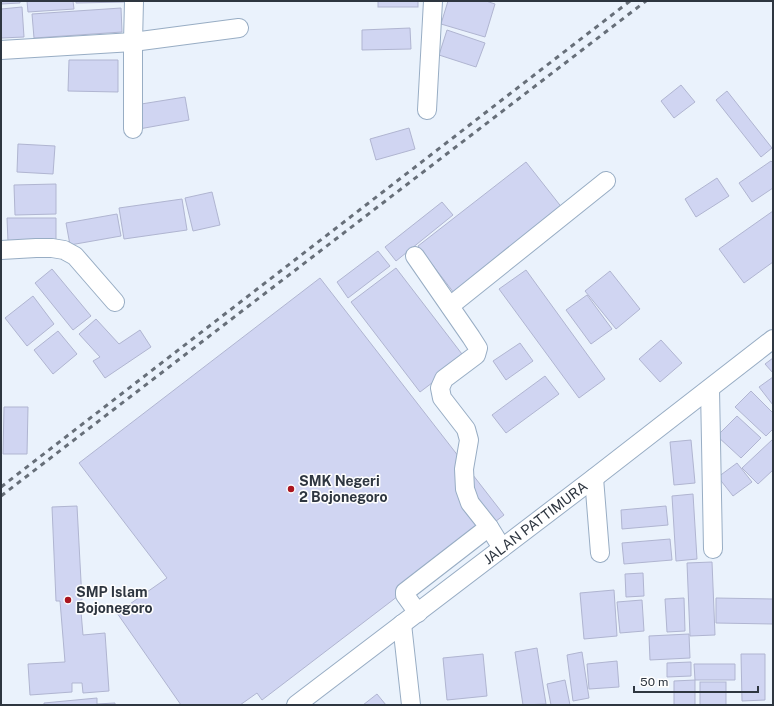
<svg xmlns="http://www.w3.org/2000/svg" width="774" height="706" viewBox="0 0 774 706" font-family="'Public Sans',sans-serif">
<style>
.building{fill:#d0d5f2;stroke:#b0b5d1}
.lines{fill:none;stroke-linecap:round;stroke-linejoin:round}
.minor-casing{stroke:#98adc4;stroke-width:20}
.minor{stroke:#fff;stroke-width:18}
.rail{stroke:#676f79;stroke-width:3;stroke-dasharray:5 5;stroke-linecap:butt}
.poi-dot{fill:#aa151f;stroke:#fefefe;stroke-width:1.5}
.labels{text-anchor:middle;stroke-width:3;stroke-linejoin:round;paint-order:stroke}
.poi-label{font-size:14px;font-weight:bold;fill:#2e3640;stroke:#fefefe;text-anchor:start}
.street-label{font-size:14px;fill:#2e3640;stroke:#fefefe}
</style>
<rect width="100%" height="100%" fill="#eaf2fc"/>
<g class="building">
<path d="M 1,1 L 20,1 L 20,3 L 1,4 Z"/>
<path d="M 27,1 L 73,1 L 74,9 L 28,12 Z"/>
<path d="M 76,1 L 125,1 L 125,2 L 76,3 Z"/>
<rect x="378" y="1" width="40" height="6"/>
<path d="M 448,1 L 486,1 L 495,4 L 485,37 L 441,24 Z"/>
<path d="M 22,7 L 24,37 L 1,38 L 1,9 Z"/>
<path d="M 121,8 L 122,32 L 34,38 L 32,14 Z"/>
<path d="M 410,28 L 411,49 L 362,50 L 362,30 Z"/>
<path d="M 447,30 L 485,43 L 476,67 L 439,55 Z"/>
<path d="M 69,60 L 118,60 L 118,92 L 68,91 Z"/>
<path d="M 681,85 L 695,102 L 674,118 L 661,101 Z"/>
<path d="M 727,91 L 772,148 L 761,157 L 716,100 Z"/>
<path d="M 185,97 L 189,120 L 139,129 L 135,105 Z"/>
<path d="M 409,128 L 415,149 L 376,160 L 370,139 Z"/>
<path d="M 18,144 L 55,146 L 53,174 L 17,172 Z"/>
<path d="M 771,161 L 773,163 L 773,188 L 752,202 L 739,183 Z"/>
<path d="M 526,162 L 563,209 L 454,293 L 418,246 Z"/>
<path d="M 717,178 L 729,196 L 696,217 L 685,199 Z"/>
<path d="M 56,184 L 56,214 L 15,215 L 14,185 Z"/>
<path d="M 212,192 L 220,225 L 193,231 L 185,198 Z"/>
<path d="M 182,199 L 187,230 L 124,239 L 119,208 Z"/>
<path d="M 442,202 L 453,215 L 396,261 L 385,247 Z"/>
<path d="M 773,211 L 773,262 L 744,283 L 719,249 Z"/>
<path d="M 117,214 L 121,236 L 70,245 L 66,223 Z"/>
<path d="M 7,218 L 56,218 L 56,242 L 8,242 Z"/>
<path d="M 378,251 L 390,266 L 348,298 L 337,282 Z"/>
<path d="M 396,268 L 465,358 L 420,392 L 351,302 Z"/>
<path d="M 52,269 L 91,316 L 73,330 L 35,283 Z"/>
<path d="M 526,270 L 605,379 L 579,398 L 499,289 Z"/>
<path d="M 610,271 L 640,309 L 616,329 L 585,291 Z"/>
<path d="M 320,278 L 504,515 L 262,700 L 257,693 L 240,705 L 181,705 L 117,613 L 167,578 L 79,463 Z"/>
<path d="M 587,295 L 612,329 L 591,344 L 566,310 Z"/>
<path d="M 33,296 L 54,324 L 27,346 L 5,318 Z"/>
<path d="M 96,319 L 119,344 L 140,330 L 151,347 L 105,378 L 93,361 L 100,357 L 79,334 Z"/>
<path d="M 58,331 L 77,354 L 53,374 L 34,350 Z"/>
<path d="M 661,340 L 682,363 L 660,382 L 639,359 Z"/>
<path d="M 520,343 L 533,361 L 506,380 L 493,361 Z"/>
<path d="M 773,358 L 773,373 L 765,364 Z"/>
<path d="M 545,376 L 559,394 L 506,433 L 492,415 Z"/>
<path d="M 773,377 L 773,405 L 759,387 Z"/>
<path d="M 751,391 L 773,413 L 773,429 L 766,436 L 735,407 Z"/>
<path d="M 4,407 L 28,407 L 27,454 L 3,454 Z"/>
<path d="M 737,416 L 761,438 L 741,458 L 717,436 Z"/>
<path d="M 773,439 L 773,470 L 758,484 L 742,468 Z"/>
<path d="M 691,440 L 695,483 L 674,485 L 670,442 Z"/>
<path d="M 737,463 L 752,482 L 733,496 L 718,477 Z"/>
<path d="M 693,494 L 697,559 L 676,561 L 672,496 Z"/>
<path d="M 77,506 L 82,600 L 80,600 L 83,635 L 105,633 L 109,691 L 83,693 L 82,683 L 72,683 L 72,692 L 30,695 L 28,664 L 65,662 L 60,601 L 56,601 L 52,507 Z"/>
<path d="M 666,506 L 668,525 L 622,529 L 621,510 Z"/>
<path d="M 670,539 L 672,560 L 624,564 L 622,543 Z"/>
<path d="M 712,562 L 715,635 L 690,636 L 687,563 Z"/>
<path d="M 643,573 L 644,596 L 626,597 L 625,574 Z"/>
<path d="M 614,590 L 617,636 L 584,639 L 580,593 Z"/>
<path d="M 684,598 L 685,631 L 667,632 L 665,599 Z"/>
<path d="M 716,598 L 773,599 L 773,624 L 716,623 Z"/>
<path d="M 642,600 L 644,631 L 620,633 L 617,602 Z"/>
<path d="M 689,634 L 690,658 L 650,660 L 649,636 Z"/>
<path d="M 537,648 L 546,704 L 523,705 L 515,652 Z"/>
<path d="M 582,652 L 589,698 L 573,701 L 567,655 Z"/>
<path d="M 483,654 L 487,696 L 447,700 L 443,658 Z"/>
<path d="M 741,654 L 765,654 L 765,700 L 742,701 Z"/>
<path d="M 617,661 L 619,687 L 589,689 L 587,664 Z"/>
<path d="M 691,662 L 691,676 L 667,677 L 667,663 Z"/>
<path d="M 694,664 L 735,664 L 735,680 L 695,680 Z"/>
<path d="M 565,680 L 570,705 L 551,705 L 547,684 Z"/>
<path d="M 695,680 L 695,705 L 674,705 L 674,681 Z"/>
<rect x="700" y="682" width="26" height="23"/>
<path d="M 377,694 L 386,705 L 363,705 Z"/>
<path d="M 97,698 L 97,704 L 115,703 L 115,705 L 44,705 L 44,703 Z"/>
</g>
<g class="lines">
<g class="minor-casing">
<g id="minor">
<path d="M 1,50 L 133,42 L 239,28"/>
<path d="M 427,110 L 433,1"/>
<path d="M 133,129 L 133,42 L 134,1"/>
<path d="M 1,250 L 36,248 L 52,248 L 64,250 L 75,256 L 115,302"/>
<path d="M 415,256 L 471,337 L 478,348 L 476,355 L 444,379 L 440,388 L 442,398 L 466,429 L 469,440 L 464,469 L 465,489 L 470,503 L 489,527 L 502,548"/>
<path d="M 450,306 L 606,181"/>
<path d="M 710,389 L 713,549"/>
<path d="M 594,478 L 600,553"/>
<path d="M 418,613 L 405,595 L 405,592 L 489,527"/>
<path d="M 402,624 L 411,705"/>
<path id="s1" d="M 296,705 L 594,478 L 773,339"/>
</g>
</g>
<use href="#minor" class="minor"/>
<g class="rail">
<path d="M 1,487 L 630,1"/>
<path d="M 1,496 L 646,1"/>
</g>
</g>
<g class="poi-dot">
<circle cx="291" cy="489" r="4"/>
<circle cx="68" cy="600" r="4"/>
</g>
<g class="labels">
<g class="poi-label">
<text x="299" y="486">SMK Negeri<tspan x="299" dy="16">2 Bojonegoro</tspan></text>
<text x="76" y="597">SMP Islam<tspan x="76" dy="16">Bojonegoro</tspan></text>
</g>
<g class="street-label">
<text dy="5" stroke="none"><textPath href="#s1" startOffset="301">JALAN PATTIMURA</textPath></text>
</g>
</g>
<rect width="774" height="706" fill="none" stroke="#2e3640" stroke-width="4"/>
<path d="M634 686v6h124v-6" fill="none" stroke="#2e3640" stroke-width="2"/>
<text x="640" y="686" font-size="12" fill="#2e3640" stroke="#fefefe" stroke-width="3" paint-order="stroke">50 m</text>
</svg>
